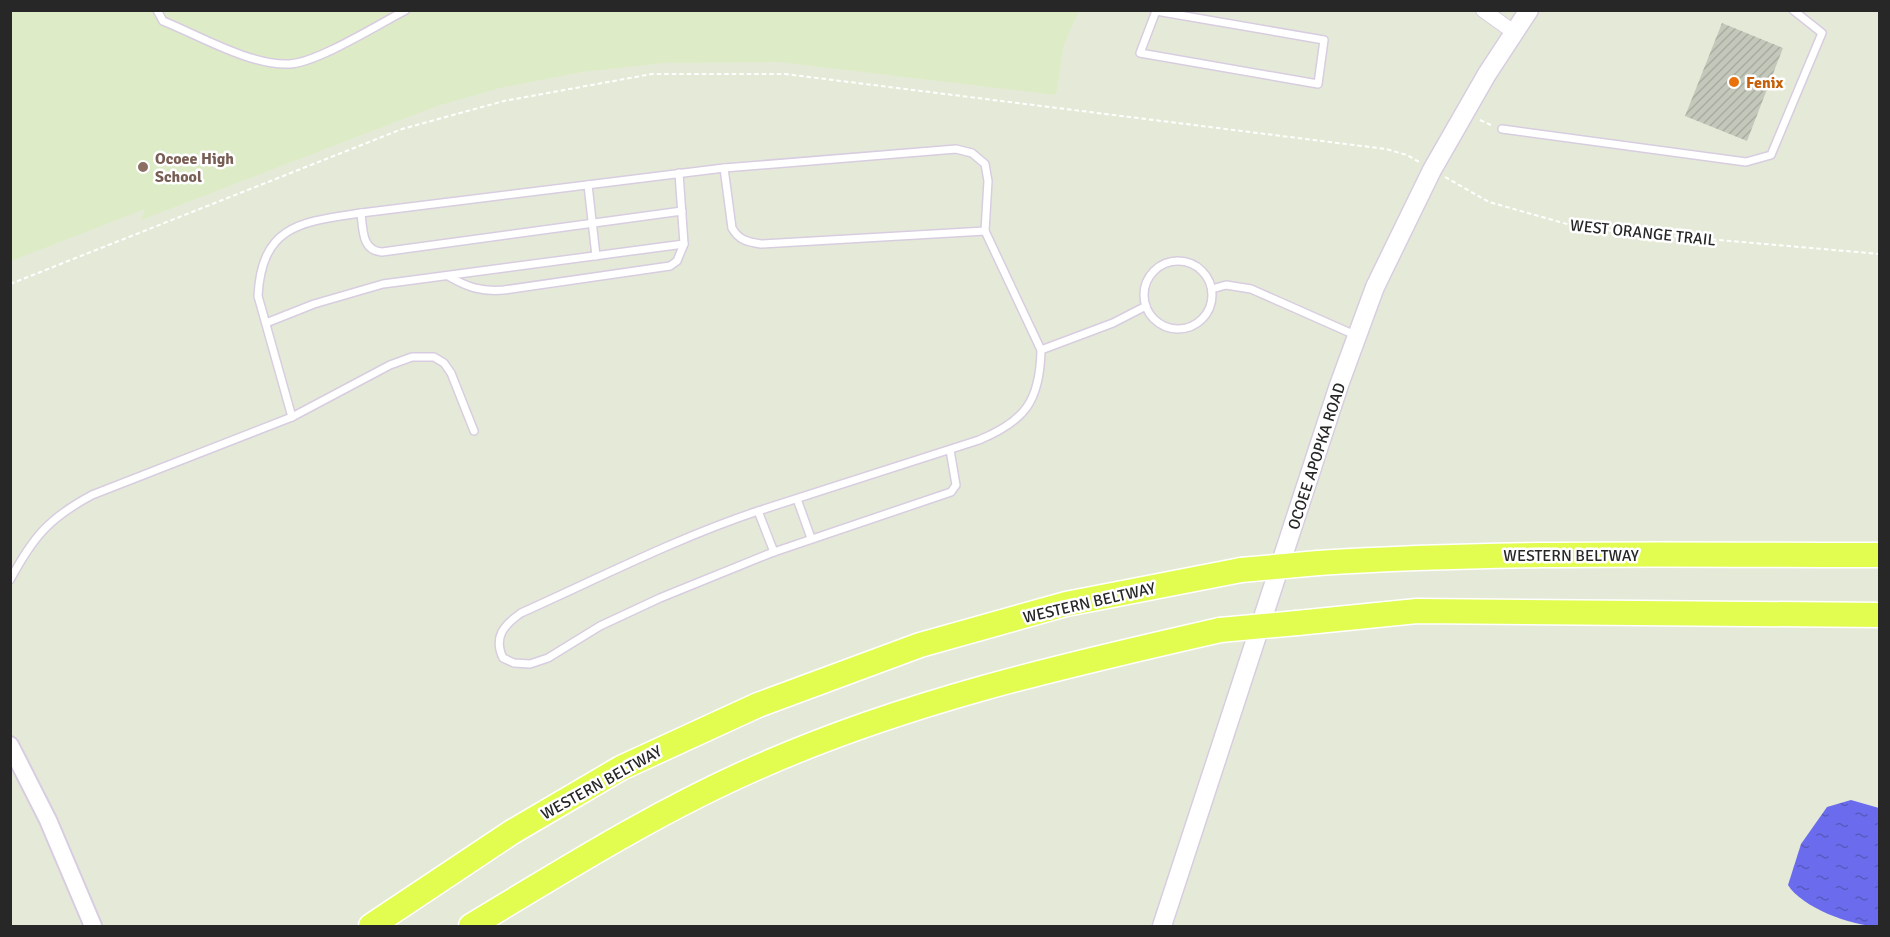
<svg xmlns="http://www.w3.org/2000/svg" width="1890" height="937" viewBox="0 0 1890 937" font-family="Signika,sans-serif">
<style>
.education{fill:#ddecc7}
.water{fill:url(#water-ripples)}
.building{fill:url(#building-hatch)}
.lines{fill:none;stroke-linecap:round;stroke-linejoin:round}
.service-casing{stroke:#d8cde0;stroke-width:10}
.minor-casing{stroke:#d8cde0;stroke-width:16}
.tertiary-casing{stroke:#d8cde0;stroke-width:20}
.secondary-casing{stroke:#d8cde0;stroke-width:21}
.motorway-casing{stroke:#fff;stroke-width:27}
.path{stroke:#fff;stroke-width:2;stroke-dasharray:4.5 3;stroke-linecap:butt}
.service{stroke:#fff;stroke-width:7}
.minor{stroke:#fff;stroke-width:14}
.tertiary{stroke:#fff;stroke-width:16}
.secondary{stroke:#fff;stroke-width:18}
.motorway{stroke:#e2fc50;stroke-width:24}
.motorway-bridge-casing{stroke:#fff;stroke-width:27;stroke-linecap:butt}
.motorway-bridge{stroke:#e2fc50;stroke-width:24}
.food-dot{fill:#e8710a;stroke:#fff;stroke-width:2}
.education-dot{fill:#8d6e63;stroke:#fff;stroke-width:2}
.labels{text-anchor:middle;stroke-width:5;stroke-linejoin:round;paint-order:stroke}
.food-label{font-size:16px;font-weight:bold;fill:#c56008;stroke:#fff;text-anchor:start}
.education-label{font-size:16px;font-weight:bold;fill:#785e54;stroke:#fff;text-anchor:start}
.street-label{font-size:16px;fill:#272727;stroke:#fff}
</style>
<defs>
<pattern id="water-ripples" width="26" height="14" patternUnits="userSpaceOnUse" patternTransform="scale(1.5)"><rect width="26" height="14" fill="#6a6ced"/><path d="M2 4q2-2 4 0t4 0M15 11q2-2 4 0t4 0" fill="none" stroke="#5759c0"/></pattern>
<pattern id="building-hatch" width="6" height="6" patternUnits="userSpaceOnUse" patternTransform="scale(1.5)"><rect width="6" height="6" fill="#c3c8bb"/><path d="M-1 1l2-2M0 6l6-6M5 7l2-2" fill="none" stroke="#a8aca1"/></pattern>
</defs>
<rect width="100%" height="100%" fill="#e5ead8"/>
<path class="education" d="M 11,11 L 1079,11 L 1064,44 L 1056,95 L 779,62 L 664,63 L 582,72 L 500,88 L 437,106 L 141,220 L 145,209 L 11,261 Z"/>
<path class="water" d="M 1851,800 L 1879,808 L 1879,926 C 1854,927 1802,908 1788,885 L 1801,844 L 1827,807 Z"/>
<path class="building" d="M 1722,23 L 1783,48 L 1747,141 L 1685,116 Z"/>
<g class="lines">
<g class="service-casing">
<g id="service">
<path d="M 157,10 L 163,21 C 198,35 251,66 289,64 C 317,63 379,24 406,10"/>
<path d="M 1156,11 L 1324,40 L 1318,84 L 1140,53 Z"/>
<path d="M 1502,129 L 1746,162 L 1771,155 L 1822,33 L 1793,10"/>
<path d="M 724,168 L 732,228 C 739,240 747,242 761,244 L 985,231"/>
<path d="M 588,185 L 596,256"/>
<path d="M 361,213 C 363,230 362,251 382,252 L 682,211"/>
<circle cx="1178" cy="295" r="34"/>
<path d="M 448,276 C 467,287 481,292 504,290 L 670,266 L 677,261 L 684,244"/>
<path d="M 1212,289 L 1226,285 L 1251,289 L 1355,335"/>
<path d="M 266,323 L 314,304 L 383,284 L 684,244 L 679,173"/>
<path d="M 474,431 L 451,373 L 444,363 L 434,357 L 412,357 L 390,365 L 292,417 L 258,296 C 262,224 302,222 361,213 L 724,168 L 956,149 L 972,153 L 985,164 L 988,181 L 985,231 L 1041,350"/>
<path d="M 950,450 L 956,485 L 951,492 L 771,553 L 660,598 L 600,626 L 548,658 L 530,664 L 514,663 L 503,658 C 493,637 504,625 521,613 C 599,578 677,538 758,511 L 979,440 C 1025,421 1040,401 1041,350 L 1113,323 L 1146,306"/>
<path d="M 797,499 L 811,538"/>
<path d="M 758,511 L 774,552"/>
<path d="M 10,580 C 33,537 49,518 92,495 L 292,417"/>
</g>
</g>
<g class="minor-casing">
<path id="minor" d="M 1483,10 L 1515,33"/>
</g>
<g class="tertiary-casing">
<path id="tertiary" d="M 10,745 L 48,820 L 93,926"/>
</g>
<g class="secondary-casing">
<path id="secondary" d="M 1162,926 L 1339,385 L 1375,287 L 1432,170 L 1487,74 L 1529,10"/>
</g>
<g class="motorway-casing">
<g id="motorway">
<path d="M 1318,563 C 1505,551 1692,555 1880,555"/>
<path d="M 1297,623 L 1417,611 L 1880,615"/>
<path d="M 371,926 L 512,832 L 621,768 L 758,705 L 920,645 L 1066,604 L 1241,570"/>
<path d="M 471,926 C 564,870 656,812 756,768 C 904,702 1062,666 1220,630"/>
</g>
</g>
<g class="path">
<path d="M 1480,120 L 1491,125"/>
<path d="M 1445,177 L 1489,202 L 1581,228 L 1880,254"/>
<path d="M 10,284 L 402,129 L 504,101 L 652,74 L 785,74 L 1386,149 L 1407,155 L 1419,162"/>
</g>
<use href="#service" class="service"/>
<use href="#minor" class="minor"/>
<use href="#tertiary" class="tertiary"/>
<use href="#secondary" class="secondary"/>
<use href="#motorway" class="motorway"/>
<g class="motorway-bridge-casing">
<g id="motorway-bridge">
<path d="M 1241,570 L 1318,563"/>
<path d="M 1220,630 L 1297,623"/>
</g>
</g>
<use href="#motorway-bridge" class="motorway-bridge"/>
</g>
<circle class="food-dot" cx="1734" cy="82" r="6"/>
<circle class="education-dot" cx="143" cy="167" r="6"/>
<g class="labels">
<g class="food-label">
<text x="1746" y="88">Fenix</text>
</g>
<g class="education-label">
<text x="155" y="164">Ocoee High<tspan x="155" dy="18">School</tspan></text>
</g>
<g class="street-label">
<text transform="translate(1643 232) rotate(6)" y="6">WEST ORANGE TRAIL</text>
<text transform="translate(1316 456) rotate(-72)" y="6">OCOEE APOPKA ROAD</text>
<text x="1571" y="561">WESTERN BELTWAY</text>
<text transform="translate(1089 602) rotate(-13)" y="6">WESTERN BELTWAY</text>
<text transform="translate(601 782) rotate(-29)" y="6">WESTERN BELTWAY</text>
</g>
</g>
<rect width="1890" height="937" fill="none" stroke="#272727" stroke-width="24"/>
</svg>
